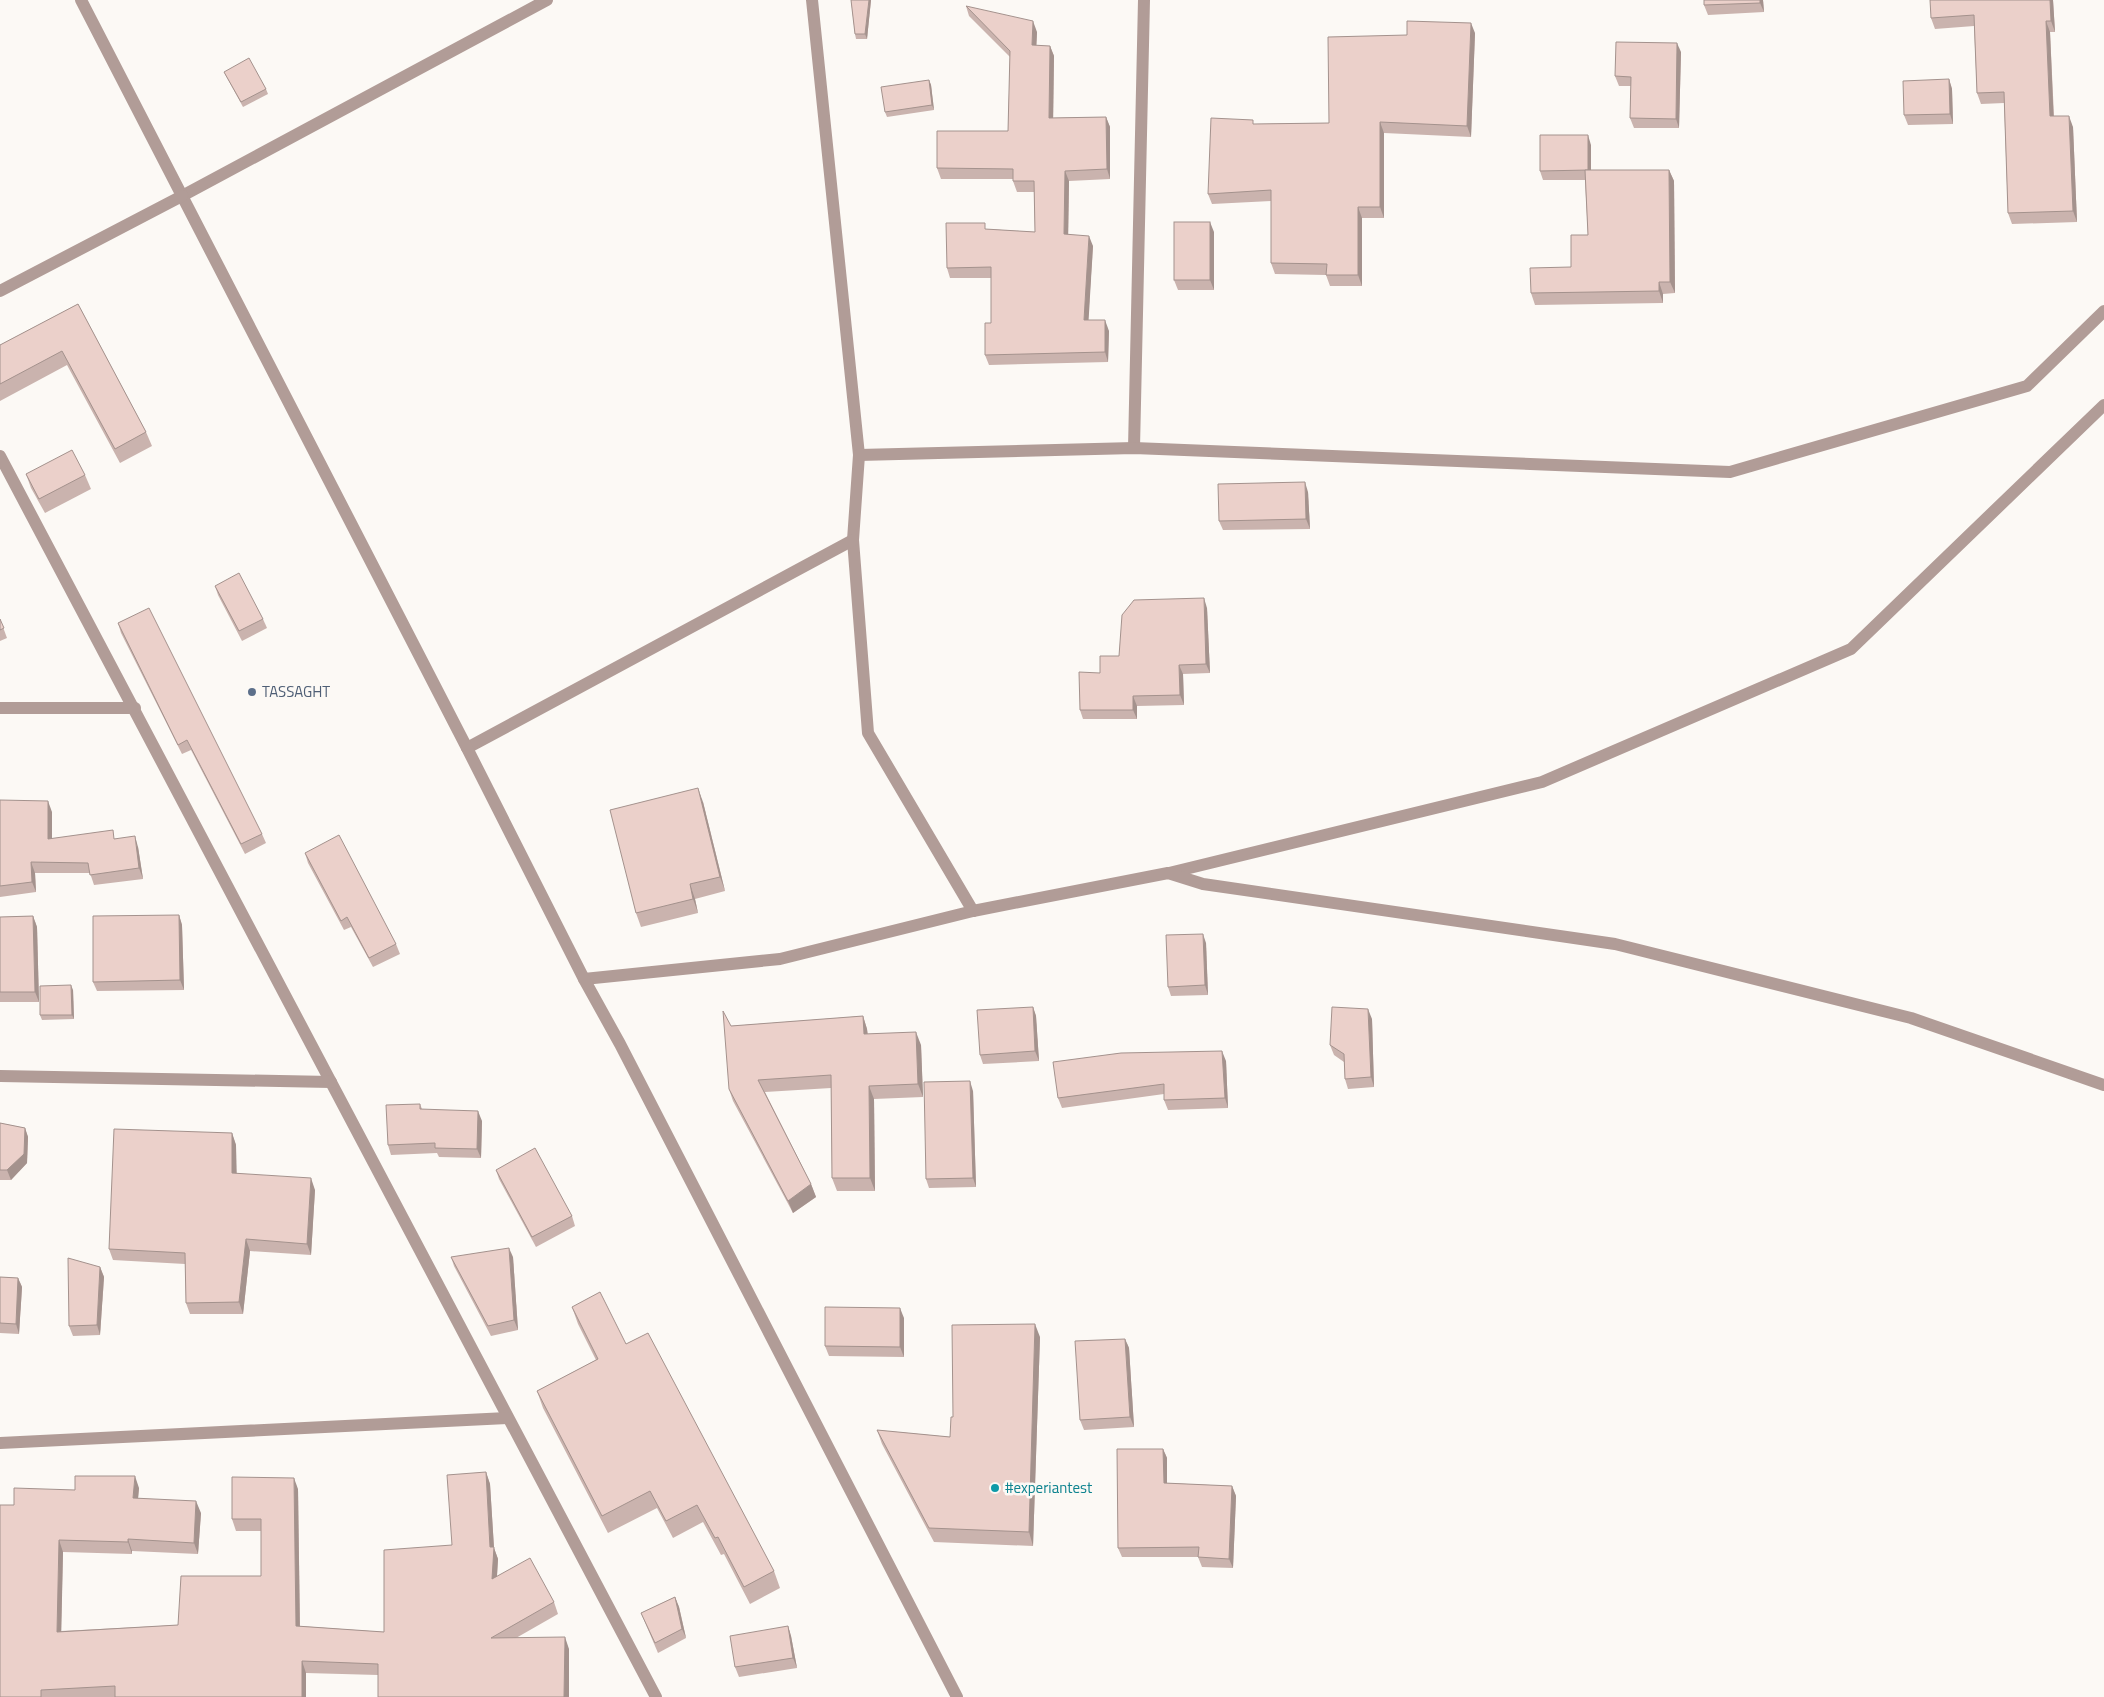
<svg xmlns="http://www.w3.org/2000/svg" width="2104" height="1697" viewBox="0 0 2104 1697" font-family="'Titillium Web',sans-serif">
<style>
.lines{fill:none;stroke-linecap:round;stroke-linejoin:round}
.minor{stroke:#b19c97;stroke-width:12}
.tertiary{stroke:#b19c97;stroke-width:12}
.wall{fill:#cab3ae}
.shaded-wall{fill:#a4928d}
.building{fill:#ebd0ca;stroke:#a4928d}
.service-dot{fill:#5c6f8a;stroke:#fcf9f5;stroke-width:2}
.culture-dot{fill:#0f9aa8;stroke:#fcf9f5;stroke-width:2}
.labels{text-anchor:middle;stroke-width:5;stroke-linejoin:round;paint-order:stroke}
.service-label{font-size:15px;fill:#4e5e75;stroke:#fcf9f5;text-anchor:start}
.culture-label{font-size:15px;fill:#0d838f;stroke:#fcf9f5;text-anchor:start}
</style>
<rect width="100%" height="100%" fill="#fcf9f5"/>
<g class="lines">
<g class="minor">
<path d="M 812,0 L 859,455 L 853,540 L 868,733 L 973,911"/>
<path d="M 182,196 L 547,0"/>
<path d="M 1134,448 L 1144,0"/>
<path d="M 859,455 L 1134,448 L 1730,472 L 2027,386 L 2104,311"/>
<path d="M 0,456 L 656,1697"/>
<path d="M 0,708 L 135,708"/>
<path d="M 467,748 L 853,540"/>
<path d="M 1169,873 L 1542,782 L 1851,649 L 2104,405"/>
<path d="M 584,979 L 780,959 L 973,911 L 1168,873 L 1203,884 L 1615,944 L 1911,1018 L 2104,1085"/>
<path d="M 0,1076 L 331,1082"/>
<path d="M 0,1443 L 507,1418"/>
</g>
<g class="tertiary">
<path d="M 81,0 L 467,748 L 584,979 L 620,1044 L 957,1697"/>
<path d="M 0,291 L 182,196"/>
</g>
</g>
<g class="wall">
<path d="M 851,0 L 871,0 L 867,39 L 856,39 L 855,34 Z"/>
<path d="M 1704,0 L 1763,0 L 1764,12 L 1708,15 L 1704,5 Z"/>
<path d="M 2053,0 L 2055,32 L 2050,32 L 2054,116 L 2073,127 L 2077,222 L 2012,224 L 2008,213 L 2004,103 L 1981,104 L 1977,93 L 1974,26 L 1935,29 L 1931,18 Z"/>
<path d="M 966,6 L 1037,32 L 1036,46 L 1050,46 L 1054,56 L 1053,118 L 1106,117 L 1110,127 L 1110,179 L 1069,181 L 1068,235 L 1093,246 L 1088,320 L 1109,331 L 1108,362 L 989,365 L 985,355 L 991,323 L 991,278 L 950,278 L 947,268 L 987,229 L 1035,232 L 1034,192 L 1017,192 L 1013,181 L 1013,179 L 941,179 L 937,168 L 1008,131 L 1010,57 L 969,16 Z"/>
<path d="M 1475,33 L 1471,137 L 1384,133 L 1384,218 L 1362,218 L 1362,286 L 1330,286 L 1326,275 L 1275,274 L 1271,263 L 1271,201 L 1212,204 L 1208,194 L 1255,124 L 1329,123 Z"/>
<path d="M 1681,52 L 1679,128 L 1634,128 L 1630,118 L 1631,86 L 1619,86 L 1615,76 Z"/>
<path d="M 224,72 L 266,89 L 268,94 L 243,107 L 226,76 Z"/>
<path d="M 1949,79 L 1952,89 L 1953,124 L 1908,125 L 1904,115 Z"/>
<path d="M 929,80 L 931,85 L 934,110 L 887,117 L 885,112 Z"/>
<path d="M 1591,145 L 1591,170 L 1669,170 L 1674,181 L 1675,293 L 1663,294 L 1663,303 L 1535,305 L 1531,293 L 1571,267 L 1588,235 L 1585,180 L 1543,180 L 1540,171 Z"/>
<path d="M 1214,232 L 1214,290 L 1178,290 L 1174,280 Z"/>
<path d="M 78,304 L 146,432 L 152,446 L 120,463 L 67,365 L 0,401 L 0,345 Z"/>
<path d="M 26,474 L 85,475 L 91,489 L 45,513 L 31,488 Z"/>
<path d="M 1308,492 L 1310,529 L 1223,530 L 1219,521 Z"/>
<path d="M 215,586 L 263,619 L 267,628 L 242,641 L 218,595 Z"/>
<path d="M 1207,608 L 1210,673 L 1183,674 L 1184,705 L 1137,706 L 1137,719 L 1083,719 L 1080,710 L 1119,656 Z"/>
<path d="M 0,619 L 7,638 L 0,641 Z"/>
<path d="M 118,623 L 262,834 L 266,843 L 245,854 L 191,750 L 182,754 L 121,633 Z"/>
<path d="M 0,800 L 52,812 L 52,839 L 116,839 L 138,847 L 143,879 L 94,885 L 90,873 L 35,873 L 36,892 L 0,897 Z"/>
<path d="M 703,802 L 725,891 L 695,899 L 698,913 L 641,927 L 636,913 Z"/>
<path d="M 305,853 L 396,944 L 400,954 L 373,967 L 351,927 L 344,930 L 308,863 Z"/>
<path d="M 179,915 L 182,925 L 184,990 L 97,991 L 93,982 Z"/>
<path d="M 33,916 L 37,927 L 39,1002 L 0,1002 L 0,917 Z"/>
<path d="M 1206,943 L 1208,995 L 1171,996 L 1168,987 Z"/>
<path d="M 73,990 L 74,1019 L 42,1020 L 40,1015 Z"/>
<path d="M 1033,1007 L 1036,1016 L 1039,1061 L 983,1064 L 980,1055 Z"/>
<path d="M 863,1016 L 867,1029 L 868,1034 L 921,1045 L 923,1097 L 874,1099 L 875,1191 L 837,1191 L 832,1178 L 831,1088 L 765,1092 L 811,1184 L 816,1197 L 793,1213 L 733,1101 L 729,1089 L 731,1026 Z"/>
<path d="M 1372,1019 L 1374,1087 L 1348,1089 L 1345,1079 L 1344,1062 L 1334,1055 L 1330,1045 Z"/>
<path d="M 1226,1061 L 1228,1108 L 1168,1110 L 1164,1100 L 1164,1094 L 1062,1108 L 1058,1098 Z"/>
<path d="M 973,1091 L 976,1187 L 929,1188 L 926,1179 Z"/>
<path d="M 420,1104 L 422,1109 L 482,1121 L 481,1158 L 439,1157 L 437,1153 L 391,1155 L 388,1145 Z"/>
<path d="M 0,1123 L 25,1128 L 28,1137 L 27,1163 L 11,1180 L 0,1180 Z"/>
<path d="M 232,1133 L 236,1145 L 236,1173 L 315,1190 L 311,1255 L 250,1251 L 243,1314 L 190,1314 L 186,1303 L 185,1264 L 113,1260 L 109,1249 Z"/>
<path d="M 496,1170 L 572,1216 L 575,1226 L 536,1247 L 499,1179 Z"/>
<path d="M 451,1257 L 513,1257 L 518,1330 L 491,1336 L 454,1266 Z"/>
<path d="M 100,1267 L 104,1277 L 100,1335 L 73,1336 L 69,1326 Z"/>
<path d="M 0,1277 L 18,1278 L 22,1287 L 19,1334 L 0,1333 Z"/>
<path d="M 572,1307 L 626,1344 L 774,1571 L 780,1588 L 750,1604 L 724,1554 L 721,1555 L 703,1522 L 673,1538 L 657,1508 L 608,1533 L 543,1408 L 537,1391 L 596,1360 L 578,1324 Z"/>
<path d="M 904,1318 L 904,1357 L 829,1356 L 825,1346 Z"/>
<path d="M 1040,1337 L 1033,1546 L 934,1542 L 882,1444 L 877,1430 L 950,1437 Z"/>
<path d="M 1125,1339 L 1129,1348 L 1134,1427 L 1084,1430 L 1080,1420 Z"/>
<path d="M 1163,1449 L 1167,1458 L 1167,1483 L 1232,1486 L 1236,1496 L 1233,1568 L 1202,1567 L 1198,1557 L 1122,1557 L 1118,1548 Z"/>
<path d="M 486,1472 L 490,1484 L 494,1548 L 498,1559 L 497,1576 L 554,1602 L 558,1614 L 516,1638 L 569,1649 L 569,1697 L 378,1697 L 378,1675 L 306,1673 L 306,1697 L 0,1697 L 14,1505 L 75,1490 L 139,1488 L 138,1498 L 201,1513 L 198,1554 L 132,1551 L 132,1554 L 63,1552 L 61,1631 L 178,1625 L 261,1576 L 261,1531 L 236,1531 L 232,1519 L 298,1489 L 300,1626 L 384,1632 L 452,1545 Z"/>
<path d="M 675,1597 L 679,1607 L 686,1638 L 658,1653 L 641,1613 Z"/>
<path d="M 788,1626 L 791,1636 L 797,1668 L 739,1677 L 735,1667 Z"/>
</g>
<g class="shaded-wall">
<path d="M 869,0 L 871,0 L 867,39 L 865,34 Z"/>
<path d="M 1760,0 L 1763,0 L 1764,12 L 1760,3 Z"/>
<path d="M 2050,0 L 2053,0 L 2055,32 L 2051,21 Z"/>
<path d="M 1033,21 L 1037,32 L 1036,56 L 1032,45 Z"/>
<path d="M 2046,21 L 2050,32 L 2054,127 L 2050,116 Z"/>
<path d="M 1471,23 L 1475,33 L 1471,137 L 1467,126 Z"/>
<path d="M 1677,43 L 1681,52 L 1679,128 L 1676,119 Z"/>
<path d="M 1050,46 L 1054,56 L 1053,128 L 1049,118 Z"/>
<path d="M 1949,79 L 1952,89 L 1953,124 L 1950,114 Z"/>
<path d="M 929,80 L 931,85 L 934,110 L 932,105 Z"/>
<path d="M 2069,116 L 2073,127 L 2077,222 L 2073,211 Z"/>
<path d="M 1106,117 L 1110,127 L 1110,179 L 1107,169 Z"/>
<path d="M 1380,122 L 1384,133 L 1384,218 L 1380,207 Z"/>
<path d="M 1588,135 L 1591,145 L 1591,180 L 1588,170 Z"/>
<path d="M 1669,170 L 1674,181 L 1675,293 L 1670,282 Z"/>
<path d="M 1065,171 L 1069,181 L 1068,245 L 1064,234 Z"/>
<path d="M 1358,207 L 1362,218 L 1362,286 L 1358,275 Z"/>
<path d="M 1210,222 L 1214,232 L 1214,290 L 1210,280 Z"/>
<path d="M 1089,236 L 1093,246 L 1088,330 L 1084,320 Z"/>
<path d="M 1659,282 L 1663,294 L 1663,303 L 1659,291 Z"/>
<path d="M 1105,320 L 1109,331 L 1108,362 L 1105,352 Z"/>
<path d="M 1305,482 L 1308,492 L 1310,529 L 1306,519 Z"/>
<path d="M 1204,598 L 1207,608 L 1210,673 L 1206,664 Z"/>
<path d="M 1179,665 L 1183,674 L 1184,705 L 1180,695 Z"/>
<path d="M 1133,696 L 1137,706 L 1137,719 L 1133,710 Z"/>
<path d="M 698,788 L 703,802 L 725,891 L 720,877 Z"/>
<path d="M 48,801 L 52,812 L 52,850 L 48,839 Z"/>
<path d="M 135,836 L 138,847 L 143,879 L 139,868 Z"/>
<path d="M 31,862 L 35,873 L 36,892 L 32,882 Z"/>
<path d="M 690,884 L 695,899 L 698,913 L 693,899 Z"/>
<path d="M 179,915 L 182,925 L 184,990 L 180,980 Z"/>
<path d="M 33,916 L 37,927 L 39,1002 L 35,992 Z"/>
<path d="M 1203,934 L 1206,943 L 1208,995 L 1205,985 Z"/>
<path d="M 71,985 L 73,990 L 74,1019 L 72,1015 Z"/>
<path d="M 1033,1007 L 1036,1016 L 1039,1061 L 1035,1051 Z"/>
<path d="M 1368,1009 L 1372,1019 L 1374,1087 L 1371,1077 Z"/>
<path d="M 863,1016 L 867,1029 L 868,1047 L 864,1034 Z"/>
<path d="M 916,1032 L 921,1045 L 923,1097 L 918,1084 Z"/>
<path d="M 1222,1051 L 1226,1061 L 1228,1108 L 1225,1098 Z"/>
<path d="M 970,1081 L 973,1091 L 976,1187 L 973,1178 Z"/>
<path d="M 869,1086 L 874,1099 L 875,1191 L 870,1178 Z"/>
<path d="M 478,1111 L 482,1121 L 481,1158 L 477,1149 Z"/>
<path d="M 25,1128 L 28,1137 L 27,1163 L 11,1180 L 7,1170 Z"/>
<path d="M 232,1133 L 236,1145 L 237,1184 L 232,1173 Z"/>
<path d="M 311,1178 L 315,1190 L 311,1255 L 307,1244 Z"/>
<path d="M 811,1184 L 816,1197 L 793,1213 L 788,1201 Z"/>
<path d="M 246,1239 L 250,1251 L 243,1314 L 239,1302 Z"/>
<path d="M 509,1248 L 513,1257 L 518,1330 L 514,1320 Z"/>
<path d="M 100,1267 L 104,1277 L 100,1335 L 97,1325 Z"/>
<path d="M 18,1278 L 22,1287 L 19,1334 L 16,1324 Z"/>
<path d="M 900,1308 L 904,1318 L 904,1357 L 900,1347 Z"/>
<path d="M 1035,1324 L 1040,1337 L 1033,1546 L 1029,1532 Z"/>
<path d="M 1125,1339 L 1129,1348 L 1134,1427 L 1130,1417 Z"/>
<path d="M 1163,1449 L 1167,1458 L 1167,1493 L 1164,1483 Z"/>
<path d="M 486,1472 L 490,1484 L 494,1548 L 498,1559 L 496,1591 L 492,1579 Z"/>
<path d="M 135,1476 L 139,1488 L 137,1510 L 133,1498 Z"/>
<path d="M 294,1478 L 298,1489 L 300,1638 L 296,1626 Z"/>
<path d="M 1232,1486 L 1236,1496 L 1233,1568 L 1229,1559 Z"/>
<path d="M 196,1501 L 201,1513 L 198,1554 L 194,1543 Z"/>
<path d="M 128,1539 L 132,1551 L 132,1554 L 128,1542 Z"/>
<path d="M 59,1540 L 63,1552 L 61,1643 L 57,1632 Z"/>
<path d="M 675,1597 L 679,1607 L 686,1638 L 682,1629 Z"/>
<path d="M 788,1626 L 791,1636 L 797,1668 L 793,1658 Z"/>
<path d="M 565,1637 L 569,1649 L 569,1697 L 564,1697 Z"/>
<path d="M 302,1661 L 306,1673 L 306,1697 L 302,1697 Z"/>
</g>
<g class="building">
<path d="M 851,0 L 869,0 L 865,34 L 855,34 Z"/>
<path d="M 1704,0 L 1760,0 L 1760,3 L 1704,5 Z"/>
<path d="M 1930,0 L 2050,0 L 2051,21 L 2046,21 L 2050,116 L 2069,116 L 2073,211 L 2008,213 L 2004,92 L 1977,93 L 1974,15 L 1931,18 Z"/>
<path d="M 966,6 L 1033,21 L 1032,45 L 1050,46 L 1049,118 L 1106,117 L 1107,169 L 1065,171 L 1064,234 L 1089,236 L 1084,320 L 1105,320 L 1105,352 L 985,355 L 985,323 L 991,323 L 991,267 L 947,268 L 946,223 L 985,223 L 985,229 L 1035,232 L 1034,181 L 1013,181 L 1013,169 L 937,168 L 937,131 L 1008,131 L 1010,51 Z"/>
<path d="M 1407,21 L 1471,23 L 1467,126 L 1380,122 L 1380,207 L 1358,207 L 1358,275 L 1326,275 L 1327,264 L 1271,263 L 1271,190 L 1208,194 L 1211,118 L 1253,120 L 1253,124 L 1329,123 L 1328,37 L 1407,35 Z"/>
<path d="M 1616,42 L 1677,43 L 1676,119 L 1630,118 L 1631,77 L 1615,76 Z"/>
<path d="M 249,58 L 266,89 L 241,102 L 224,72 Z"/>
<path d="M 1949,79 L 1950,114 L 1904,115 L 1903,81 Z"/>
<path d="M 929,80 L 932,105 L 885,112 L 881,87 Z"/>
<path d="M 1540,135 L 1588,135 L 1588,170 L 1540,171 Z"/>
<path d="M 1585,170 L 1669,170 L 1670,282 L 1659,282 L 1659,291 L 1531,293 L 1530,268 L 1571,267 L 1571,235 L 1588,235 Z"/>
<rect x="1174" y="222" width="36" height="58"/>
<path d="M 78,304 L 146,432 L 115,449 L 62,351 L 0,384 L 0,345 Z"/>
<path d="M 72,450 L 85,475 L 39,499 L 26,474 Z"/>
<path d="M 1305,482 L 1306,519 L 1219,521 L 1218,484 Z"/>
<path d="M 239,573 L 263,619 L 239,631 L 215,586 Z"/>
<path d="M 1204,598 L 1206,664 L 1179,665 L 1180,695 L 1133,696 L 1133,710 L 1080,710 L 1079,672 L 1100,673 L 1100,656 L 1119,656 L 1122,615 L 1134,600 Z"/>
<path d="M 149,608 L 262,834 L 241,844 L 187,740 L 178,745 L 118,623 Z"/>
<path d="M 0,619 L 4,628 L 0,630 Z"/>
<path d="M 698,788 L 720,877 L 690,884 L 693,899 L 636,913 L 610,810 Z"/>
<path d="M 0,800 L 48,801 L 48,839 L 113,830 L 114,839 L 135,836 L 139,868 L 90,875 L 88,863 L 31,862 L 32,882 L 0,886 Z"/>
<path d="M 339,835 L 396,944 L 369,958 L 347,917 L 341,921 L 305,853 Z"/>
<path d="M 179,915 L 180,980 L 93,982 L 93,916 Z"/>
<path d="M 33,916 L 35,992 L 0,992 L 0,917 Z"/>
<path d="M 1203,934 L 1205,985 L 1168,987 L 1166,935 Z"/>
<path d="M 71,985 L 72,1015 L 40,1015 L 40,986 Z"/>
<path d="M 1033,1007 L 1035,1051 L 980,1055 L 977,1010 Z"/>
<path d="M 1332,1007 L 1368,1009 L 1371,1077 L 1345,1079 L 1344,1054 L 1330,1045 Z"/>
<path d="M 723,1011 L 731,1026 L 863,1016 L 864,1034 L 916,1032 L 918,1084 L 869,1086 L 870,1178 L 832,1178 L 831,1075 L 758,1080 L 811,1184 L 788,1201 L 729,1089 Z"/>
<path d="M 1222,1051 L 1225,1098 L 1164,1100 L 1164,1084 L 1058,1098 L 1053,1062 L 1121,1053 Z"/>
<path d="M 970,1081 L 973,1178 L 926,1179 L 924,1082 Z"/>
<path d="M 420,1104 L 420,1109 L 478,1111 L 477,1149 L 435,1148 L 435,1143 L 388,1145 L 386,1105 Z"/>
<path d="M 0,1123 L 25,1128 L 24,1154 L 7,1170 L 0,1170 Z"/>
<path d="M 114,1129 L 232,1133 L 232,1173 L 311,1178 L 307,1244 L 246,1239 L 239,1302 L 186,1303 L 185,1253 L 109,1249 Z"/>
<path d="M 535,1148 L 572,1216 L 532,1237 L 496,1170 Z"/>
<path d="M 509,1248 L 514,1320 L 488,1326 L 451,1257 Z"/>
<path d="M 68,1258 L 100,1267 L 97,1325 L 69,1326 Z"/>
<path d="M 0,1277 L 18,1278 L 16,1324 L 0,1323 Z"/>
<path d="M 600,1292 L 626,1344 L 648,1333 L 774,1571 L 744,1587 L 718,1537 L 715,1538 L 697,1505 L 666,1521 L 650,1491 L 602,1516 L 537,1391 L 598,1359 L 572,1307 Z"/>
<path d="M 825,1307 L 900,1308 L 900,1347 L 825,1346 Z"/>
<path d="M 1035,1324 L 1029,1532 L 929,1528 L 877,1430 L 950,1437 L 951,1417 L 953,1417 L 952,1325 Z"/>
<path d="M 1125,1339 L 1130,1417 L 1080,1420 L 1075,1341 Z"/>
<path d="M 1117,1449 L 1163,1449 L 1164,1483 L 1232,1486 L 1229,1559 L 1198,1557 L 1199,1547 L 1118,1548 Z"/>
<path d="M 486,1472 L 490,1547 L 494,1547 L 492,1579 L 530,1558 L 554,1602 L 491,1638 L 565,1637 L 564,1697 L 378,1697 L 378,1664 L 302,1661 L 302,1697 L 115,1697 L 115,1686 L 41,1690 L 41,1697 L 0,1697 L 0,1505 L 14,1505 L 14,1488 L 75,1490 L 75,1476 L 135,1476 L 133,1498 L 196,1501 L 194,1543 L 128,1539 L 128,1542 L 59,1540 L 57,1632 L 178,1625 L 181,1576 L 261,1576 L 261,1519 L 232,1519 L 232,1477 L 294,1478 L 296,1626 L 384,1632 L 384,1550 L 452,1545 L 447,1475 Z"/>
<path d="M 675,1597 L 682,1629 L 655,1643 L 641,1613 Z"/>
<path d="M 788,1626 L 793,1658 L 735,1667 L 730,1636 Z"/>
</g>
<circle class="service-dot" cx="252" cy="692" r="5"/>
<circle class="culture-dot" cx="995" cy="1488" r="5"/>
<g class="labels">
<g class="service-label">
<text x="262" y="697">TASSAGHT</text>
</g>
<g class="culture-label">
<text x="1005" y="1493">#experiantest</text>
</g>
</g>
</svg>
